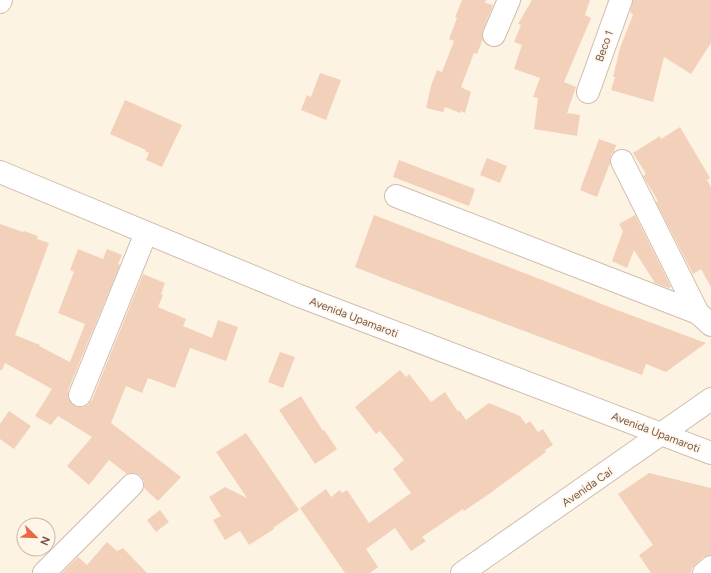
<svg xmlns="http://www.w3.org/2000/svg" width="711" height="573" viewBox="0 0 711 573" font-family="Figtree,sans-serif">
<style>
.building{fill:#f3d0ba}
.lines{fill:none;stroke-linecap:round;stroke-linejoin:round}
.minor-casing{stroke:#d0bcac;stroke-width:24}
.minor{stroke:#fff;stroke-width:22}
.labels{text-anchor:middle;stroke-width:3;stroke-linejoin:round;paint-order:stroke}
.street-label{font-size:11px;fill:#755848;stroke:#fff6e9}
</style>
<rect width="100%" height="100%" fill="#fdf3e3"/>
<g class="building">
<path d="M 462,0 L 486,0 L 485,3 L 493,5 L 483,30 L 482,36 L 483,39 L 477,54 L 474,53 L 461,87 L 471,92 L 465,113 L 461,111 L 460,113 L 445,107 L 443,112 L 426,108 L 431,86 L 437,70 L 442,72 L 454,41 L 449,39 L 457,18 L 455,17 Z"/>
<path d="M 532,0 L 590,0 L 585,15 L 591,18 L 564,82 L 576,87 L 567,113 L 580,115 L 577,136 L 534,129 L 538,98 L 533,97 L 540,78 L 514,69 L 522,45 L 514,42 L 521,25 L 518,24 Z"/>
<path d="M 633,0 L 711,0 L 711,43 L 691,74 L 664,57 L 653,102 L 611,90 L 615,77 L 613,77 L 620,48 L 633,15 L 630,12 Z"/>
<path d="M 320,73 L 341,80 L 326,120 L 301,110 L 307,95 L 311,97 Z"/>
<path d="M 125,100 L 182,125 L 162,167 L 146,160 L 149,153 L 145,151 L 146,150 L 110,134 Z"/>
<path d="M 680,127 L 710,178 L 707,180 L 711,187 L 711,287 L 701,269 L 693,274 L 656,202 L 658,201 L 643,176 L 646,174 L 633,153 L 660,136 L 661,139 Z"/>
<path d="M 599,139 L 616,145 L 614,152 L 611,154 L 610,163 L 597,197 L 580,190 Z"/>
<path d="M 487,158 L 507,166 L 500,183 L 480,175 Z"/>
<path d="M 399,160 L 475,189 L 469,206 L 393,177 Z"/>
<path d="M 374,215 L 550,283 L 609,307 L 706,343 L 666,372 L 646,364 L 642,375 L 393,282 L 355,267 Z"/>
<path d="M 635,215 L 671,287 L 669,288 L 655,283 L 634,250 L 627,268 L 612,261 L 623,231 L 619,224 Z"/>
<path d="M 0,224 L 23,232 L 24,231 L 38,236 L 37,239 L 49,243 L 15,335 L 40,345 L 39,346 L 70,362 L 85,324 L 58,313 L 74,272 L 70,270 L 78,249 L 103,259 L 107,249 L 122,255 L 118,264 L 120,265 L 68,390 L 68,397 L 70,402 L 75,406 L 82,407 L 88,405 L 92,400 L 143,274 L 165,283 L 161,294 L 163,295 L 158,307 L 186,319 L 183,326 L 212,338 L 218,320 L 238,327 L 226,361 L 190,348 L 175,388 L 148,378 L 142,393 L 126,386 L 111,423 L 181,477 L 158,501 L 144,488 L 144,481 L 141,476 L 135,473 L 127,474 L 109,460 L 89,485 L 67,466 L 92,437 L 58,416 L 51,425 L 35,416 L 52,389 L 5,363 L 2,370 L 0,370 Z"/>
<path d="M 280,352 L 295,357 L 283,388 L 268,382 Z"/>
<path d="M 400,370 L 406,377 L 409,374 L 431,402 L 445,392 L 458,412 L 459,410 L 466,420 L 489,403 L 520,416 L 526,424 L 530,421 L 538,432 L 543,429 L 553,445 L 545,450 L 546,452 L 489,494 L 464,511 L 463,509 L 422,537 L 426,541 L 411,551 L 395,528 L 366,549 L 378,567 L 370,573 L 345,573 L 300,508 L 326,489 L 331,497 L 340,490 L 342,493 L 347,490 L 369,523 L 411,493 L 393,469 L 404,460 L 380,431 L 376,434 L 355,407 Z"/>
<path d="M 301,396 L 323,431 L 324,430 L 337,449 L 315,464 L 279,410 Z"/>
<path d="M 9,411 L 31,426 L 14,449 L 0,439 L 0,424 Z"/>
<path d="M 246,433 L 299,510 L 273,528 L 274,529 L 249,545 L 240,531 L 225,540 L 213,520 L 221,516 L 209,497 L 225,487 L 247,498 L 216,452 Z"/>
<path d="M 649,473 L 711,488 L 711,555 L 703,557 L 692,568 L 691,573 L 651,573 L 639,555 L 653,545 L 618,494 Z"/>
<path d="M 160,510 L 169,522 L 156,532 L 147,520 Z"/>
<path d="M 107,542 L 117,551 L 123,548 L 147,573 L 62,573 L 78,557 L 87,565 Z"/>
</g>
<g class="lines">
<g class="minor-casing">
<g id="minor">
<path d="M 0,2 L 1,0"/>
<path d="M 494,35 L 509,0"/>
<path d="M 588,92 L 621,0"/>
<path d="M 622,161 L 698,313"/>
<path d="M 0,172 L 297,295 L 711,453"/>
<path d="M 396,196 L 698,313 L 711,325"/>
<path d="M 80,395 L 146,233"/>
<path d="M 44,573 L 132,485"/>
<path d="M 462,573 L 711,399"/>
<path d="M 704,573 L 711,567"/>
</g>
</g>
<use href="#minor" class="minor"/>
</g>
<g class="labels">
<g class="street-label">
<text transform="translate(604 46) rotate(-70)" y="4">Beco 1</text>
<text transform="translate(354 317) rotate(21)" y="4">Avenida Upamaroti</text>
<text transform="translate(656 432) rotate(21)" y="4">Avenida Upamaroti</text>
<text transform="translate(587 487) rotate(-35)" y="4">Avenida Caí</text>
</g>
</g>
<g transform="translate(36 537) rotate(113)"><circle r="19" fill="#fff6e9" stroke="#c8b7a9"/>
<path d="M0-3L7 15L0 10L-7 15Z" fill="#e96945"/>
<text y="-6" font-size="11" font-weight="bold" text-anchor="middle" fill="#755848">N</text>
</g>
</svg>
